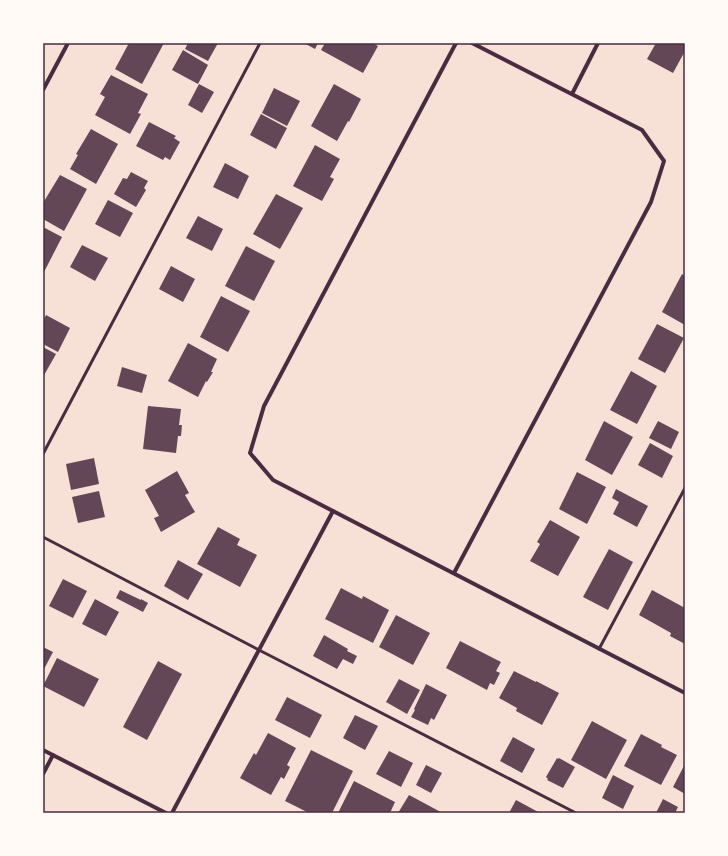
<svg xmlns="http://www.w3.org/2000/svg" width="728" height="856" viewBox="0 0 728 856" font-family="Arial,sans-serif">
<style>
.building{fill:#644757}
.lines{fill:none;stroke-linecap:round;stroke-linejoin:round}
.service{stroke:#4a2c40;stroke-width:3}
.minor{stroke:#4a2c40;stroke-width:4}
.neatline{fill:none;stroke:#4a2c40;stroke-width:1.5}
</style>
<rect width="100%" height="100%" fill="#f7e1d7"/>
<g class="building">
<path d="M 129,43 L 164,43 L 142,84 L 115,69 Z"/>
<path d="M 188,43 L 218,43 L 208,61 L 185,49 Z"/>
<path d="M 304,43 L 318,43 L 315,49 Z"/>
<path d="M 325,43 L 372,43 L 378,46 L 363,73 L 321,50 Z"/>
<path d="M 656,43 L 685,43 L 685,51 L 673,73 L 647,59 Z"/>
<path d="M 183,50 L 208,65 L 198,84 L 172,70 Z"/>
<path d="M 111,75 L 148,94 L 138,113 L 141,114 L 130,134 L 95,115 L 105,97 L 100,94 Z"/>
<path d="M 199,84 L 214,92 L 202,113 L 188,105 Z"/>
<path d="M 334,84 L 361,99 L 349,122 L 348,121 L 337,141 L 311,126 Z"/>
<path d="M 274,88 L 300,101 L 287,126 L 262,113 Z"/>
<path d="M 261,114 L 287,128 L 276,149 L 250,135 Z"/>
<path d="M 149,122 L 176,136 L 174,138 L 180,142 L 170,160 L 165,157 L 163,160 L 136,146 Z"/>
<path d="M 91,129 L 118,144 L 96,184 L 70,169 L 78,155 L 76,154 Z"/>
<path d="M 315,145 L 340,159 L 330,177 L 334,179 L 322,201 L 293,186 Z"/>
<path d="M 225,163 L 249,176 L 238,199 L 213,187 Z"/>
<path d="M 131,172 L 148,181 L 144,188 L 146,190 L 136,207 L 114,194 L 123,178 L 127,179 Z"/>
<path d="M 60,175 L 87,189 L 64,231 L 43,219 L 43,203 Z"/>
<path d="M 276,194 L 303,208 L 280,249 L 253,234 Z"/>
<path d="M 108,200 L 133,213 L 120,237 L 95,224 Z"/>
<path d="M 198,216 L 223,229 L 212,251 L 186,238 Z"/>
<path d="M 43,227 L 62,237 L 43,274 Z"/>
<path d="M 82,245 L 108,258 L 95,281 L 70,267 Z"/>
<path d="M 246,246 L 275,261 L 254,301 L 225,286 Z"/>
<path d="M 171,266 L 195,279 L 183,302 L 159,289 Z"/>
<path d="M 682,274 L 685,276 L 685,325 L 662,312 Z"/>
<path d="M 221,296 L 250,311 L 228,352 L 200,337 Z"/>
<path d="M 46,315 L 70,328 L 58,352 L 43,344 L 43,321 Z"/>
<path d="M 657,324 L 684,338 L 665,373 L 638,359 Z"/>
<path d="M 188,343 L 217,359 L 211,372 L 213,372 L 207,382 L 206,381 L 198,397 L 168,381 Z"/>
<path d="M 43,347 L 56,354 L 43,377 Z"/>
<path d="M 122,367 L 147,375 L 142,393 L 117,386 Z"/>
<path d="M 631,371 L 657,386 L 637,424 L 610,410 Z"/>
<path d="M 148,406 L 181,409 L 179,425 L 182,425 L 181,436 L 178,436 L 176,453 L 143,449 Z"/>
<path d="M 604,421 L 633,437 L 612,475 L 585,460 Z"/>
<path d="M 658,421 L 679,432 L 671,449 L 649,438 Z"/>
<path d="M 650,443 L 673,456 L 662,478 L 638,465 Z"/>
<path d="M 94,458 L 99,484 L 71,490 L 66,464 Z"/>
<path d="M 177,471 L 189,493 L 185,495 L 195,512 L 161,532 L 154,518 L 159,516 L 145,490 Z"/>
<path d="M 577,472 L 606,487 L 587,524 L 559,509 Z"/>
<path d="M 616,489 L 648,506 L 637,527 L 613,514 L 619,502 L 612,498 Z"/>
<path d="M 99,491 L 105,517 L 78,523 L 72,497 Z"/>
<path d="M 550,520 L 580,537 L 558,576 L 530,561 L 540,544 L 537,542 Z"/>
<path d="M 218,527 L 240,539 L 237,545 L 257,555 L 240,587 L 197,564 Z"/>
<path d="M 609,549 L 633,562 L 608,610 L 583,597 Z"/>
<path d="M 178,560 L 203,574 L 188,600 L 164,586 Z"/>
<path d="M 63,579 L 87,591 L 73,618 L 49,606 Z"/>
<path d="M 341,588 L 362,599 L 363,596 L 389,610 L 373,643 L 325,619 Z"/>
<path d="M 120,590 L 141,600 L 141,599 L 148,603 L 143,612 L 116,598 Z"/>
<path d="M 652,590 L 685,608 L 685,644 L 670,636 L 671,633 L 639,615 Z"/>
<path d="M 95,599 L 119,612 L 106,636 L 82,624 Z"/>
<path d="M 396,615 L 430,633 L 413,665 L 379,647 Z"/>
<path d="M 324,635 L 348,649 L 347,651 L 357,656 L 353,664 L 343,659 L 337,669 L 313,656 Z"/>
<path d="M 460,641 L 501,662 L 496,671 L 500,673 L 494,685 L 490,683 L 487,690 L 446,668 Z"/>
<path d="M 43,647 L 53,652 L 43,671 Z"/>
<path d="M 57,658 L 99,679 L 84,707 L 43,686 Z"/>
<path d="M 158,661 L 182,674 L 147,740 L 123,727 Z"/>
<path d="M 514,671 L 536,682 L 536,681 L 559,693 L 542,725 L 516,711 L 517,708 L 499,698 Z"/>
<path d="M 399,679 L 420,690 L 407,714 L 386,702 Z"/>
<path d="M 426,684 L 447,695 L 434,720 L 431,718 L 428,725 L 411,717 L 415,710 L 414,709 Z"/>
<path d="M 287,697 L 322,715 L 310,738 L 275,720 Z"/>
<path d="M 355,715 L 378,726 L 365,750 L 343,738 Z"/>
<path d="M 592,721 L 627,740 L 606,779 L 571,760 Z"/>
<path d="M 268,733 L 296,748 L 287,765 L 290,767 L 284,779 L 281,777 L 271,795 L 240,778 L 254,753 L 256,755 Z"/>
<path d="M 641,734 L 662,745 L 661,747 L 677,755 L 661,785 L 624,766 Z"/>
<path d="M 513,737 L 535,749 L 522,773 L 500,761 Z"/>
<path d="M 311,750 L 353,771 L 332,813 L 309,813 L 285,801 Z"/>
<path d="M 389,751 L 413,763 L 401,787 L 376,774 Z"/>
<path d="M 557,758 L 558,759 L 559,758 L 575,767 L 563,788 L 547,780 L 548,779 L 546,777 Z"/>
<path d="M 685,764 L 685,794 L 673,787 Z"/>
<path d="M 426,765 L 442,773 L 431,793 L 416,785 Z"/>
<path d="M 613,775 L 634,786 L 623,809 L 602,798 Z"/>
<path d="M 354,781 L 395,802 L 390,813 L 338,813 Z"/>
<path d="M 409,795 L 437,810 L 442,813 L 398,813 Z"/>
<path d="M 663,799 L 678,807 L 675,813 L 656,813 Z"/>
<path d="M 516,800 L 540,813 L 509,813 Z"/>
</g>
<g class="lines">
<g class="service">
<path d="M 43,454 L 260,43"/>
<path d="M 43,537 L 259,650 L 576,813"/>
<path d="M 599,649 L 685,488"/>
</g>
<g class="minor">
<path d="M 456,43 L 264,406 L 250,453 L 273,480 L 685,693"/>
<path d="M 43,90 L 68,43"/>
<path d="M 572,94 L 598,43"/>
<path d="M 454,573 L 651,202 L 664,161 L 642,130 L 472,43"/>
<path d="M 43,750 L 166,813"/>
<path d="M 43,774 L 53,755"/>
<path d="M 172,813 L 333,511"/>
</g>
</g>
<rect width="728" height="856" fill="none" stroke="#fffaf5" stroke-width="88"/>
<rect x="44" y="44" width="640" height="768" class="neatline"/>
</svg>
